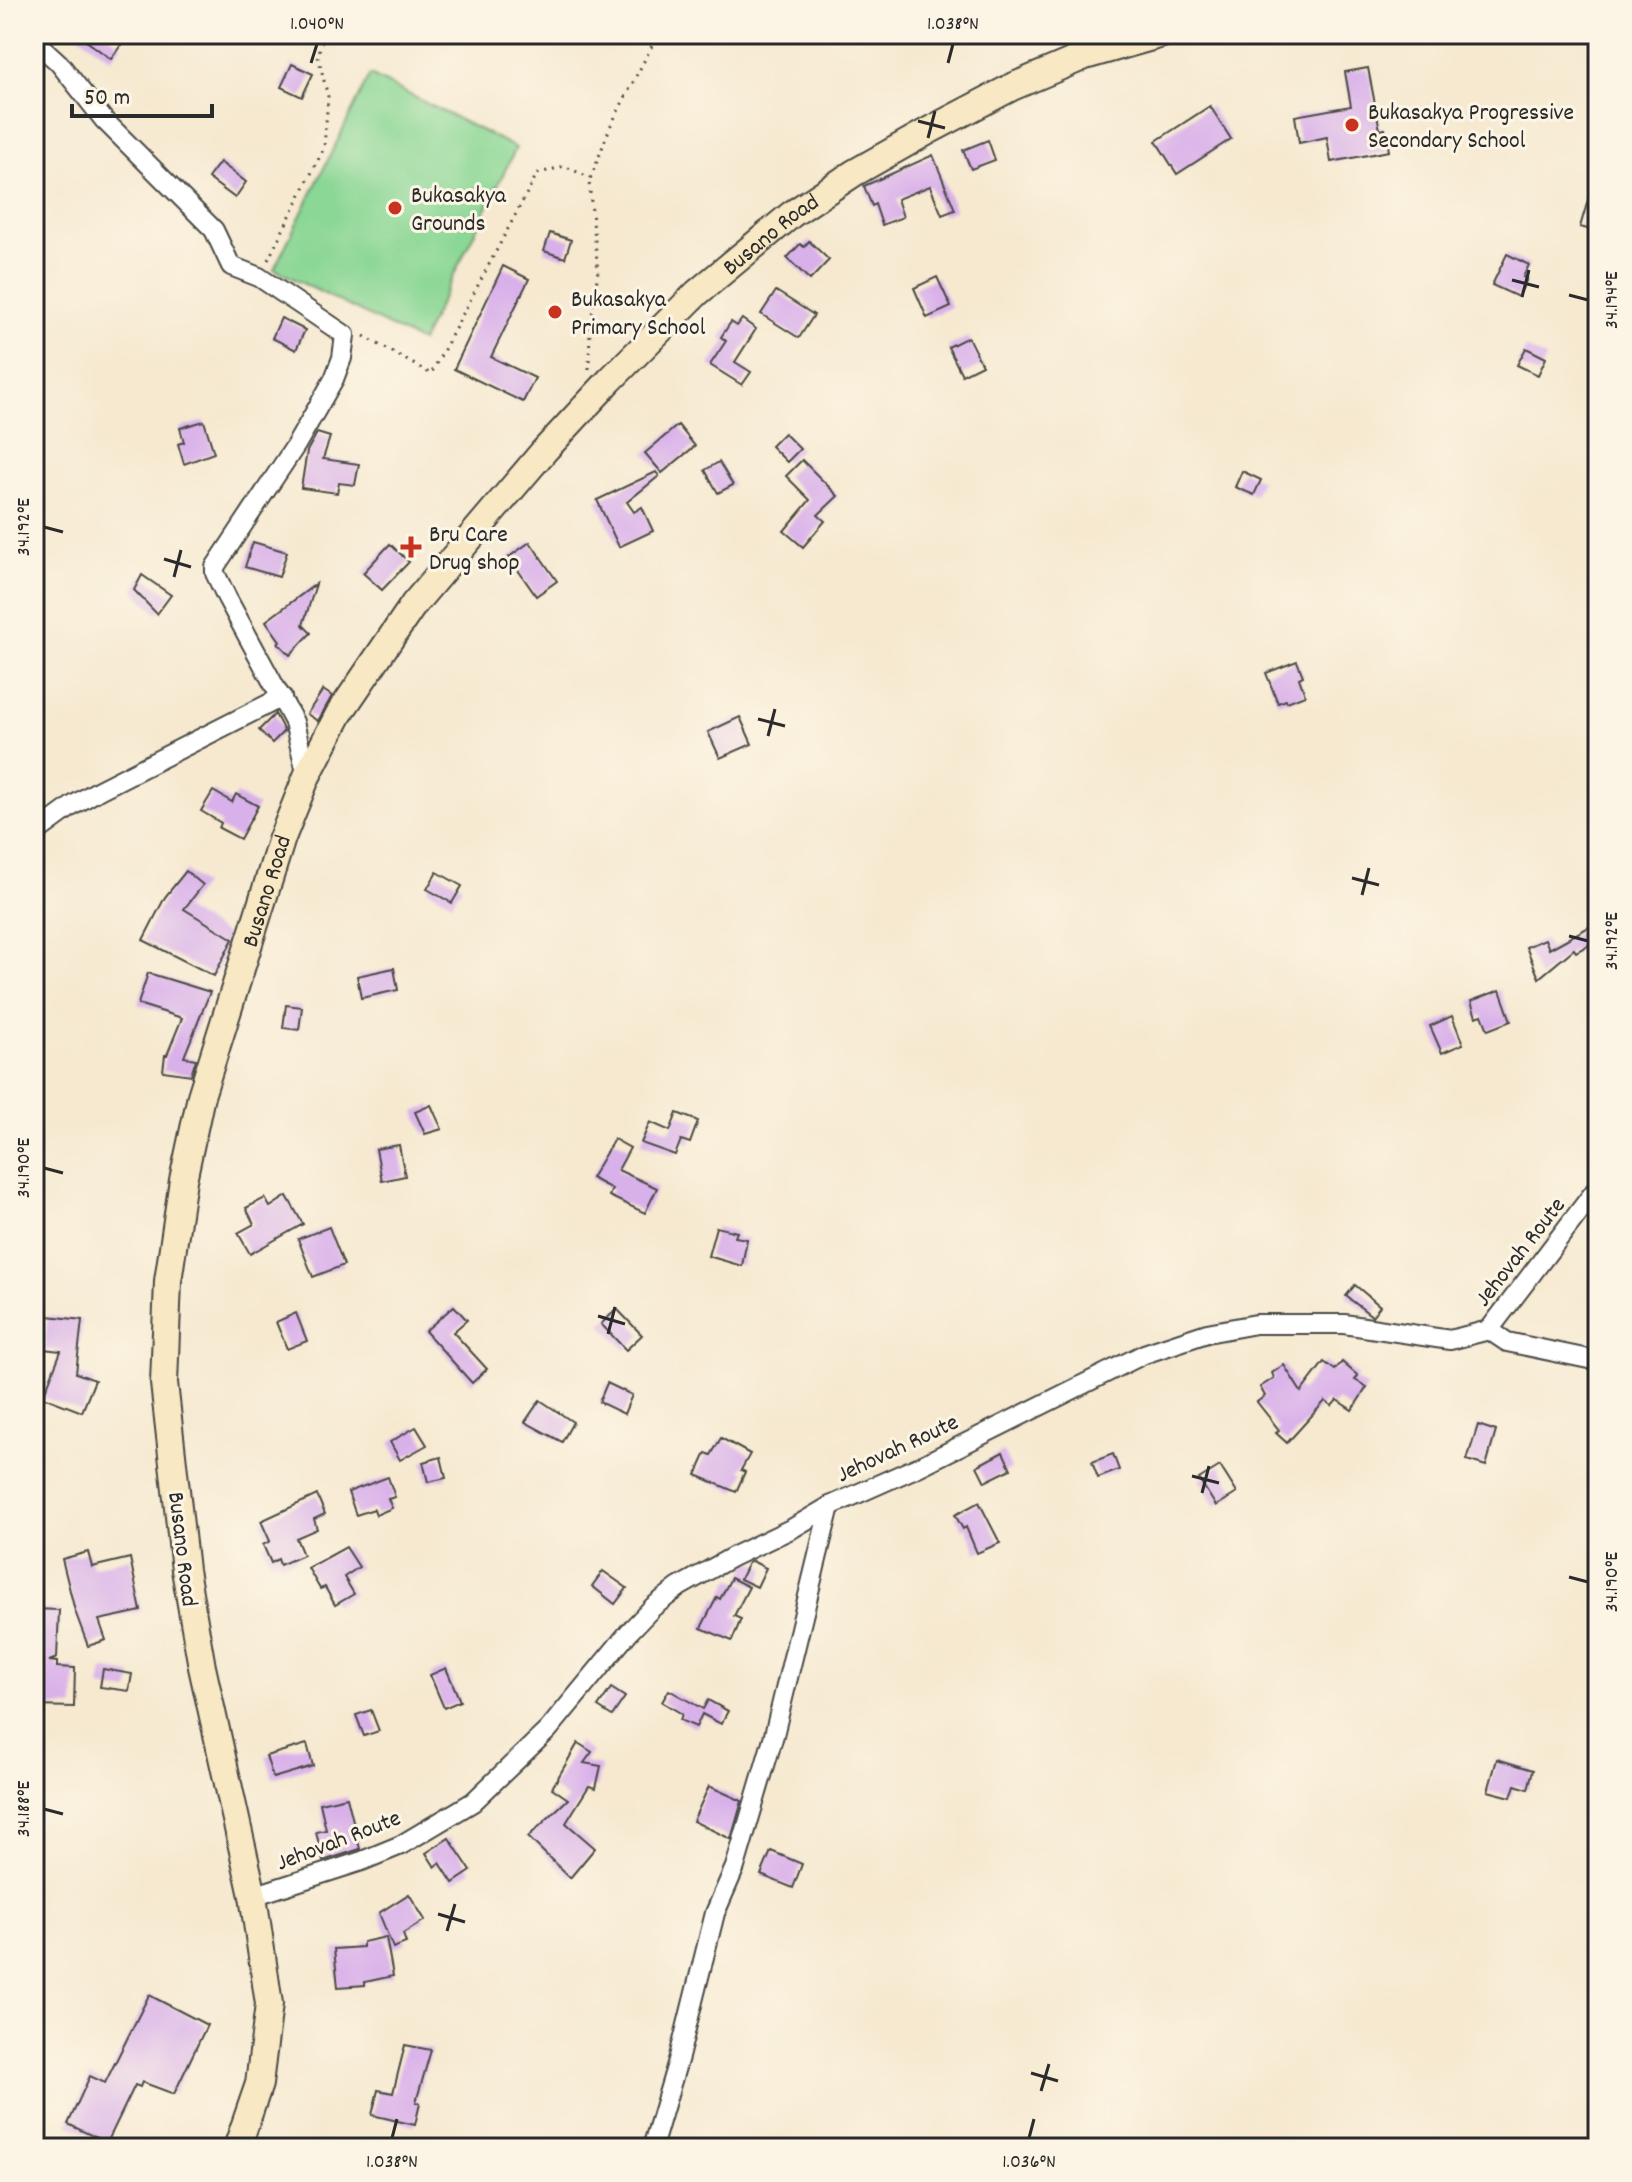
<svg xmlns="http://www.w3.org/2000/svg" width="1632" height="2182" viewBox="0 0 1632 2182" font-family="Dekko,sans-serif">
<style>
.grass{fill:#8bd795;stroke:#5b8160;stroke-width:2}
.building{fill:#d9b1ea}
.lines{fill:none;stroke-linecap:round;stroke-linejoin:round}
.street-casing{stroke:#494844;stroke-width:22}
.secondary-casing{stroke:#494844;stroke-width:30}
.path{stroke:#494844;stroke-width:3;stroke-dasharray:2 6;stroke-linecap:butt}
.street{stroke:#fff;stroke-width:18}
.secondary{stroke:#f8e8c3;stroke-width:26}
.ticks{fill:none;stroke:#2b2b2b;stroke-width:3}
.poi-dot{fill:#c8321e;stroke:#fcf5e5;stroke-width:3}
.labels{text-anchor:middle;stroke-width:6;stroke-linejoin:round;paint-order:stroke}
.poi-label{font-size:24px;fill:#2b2b2b;stroke:#fcf5e5;text-anchor:start}
.street-label{font-size:24px;fill:#2b2b2b;stroke:#fcf5e5}
.neatline{fill:none;stroke:#2b2b2b;stroke-width:3}
.ticks-label{font-size:20px;text-anchor:middle;fill:#2b2b2b}
</style>
<rect width="100%" height="100%" fill="#fcf5e5"/>
<filter id="ink" filterUnits="userSpaceOnUse"><feTurbulence type="fractalNoise" baseFrequency=".0125" numOctaves="2"/><feDisplacementMap in="SourceGraphic" scale="16" xChannelSelector="R" yChannelSelector="G"/><feConvolveMatrix kernelMatrix="1 2 1 2 8 2 1 2 1" color-interpolation-filters="sRGB"/></filter>
<filter id="wash" filterUnits="userSpaceOnUse"><feTurbulence type="fractalNoise" baseFrequency=".006" numOctaves="4" result="noise"/><feDisplacementMap in="SourceGraphic" scale="32" xChannelSelector="R" yChannelSelector="G"/><feGaussianBlur stdDeviation="1.8" result="paint"/><feColorMatrix in="noise" values="0 0 0 0 0 0 0 0 0 0 0 0 0 0 0 0 0 1.4 0 .05"/><feComposite in="paint" operator="in"/></filter>
<g filter="url(#wash)">
<rect width="100%" height="100%" fill="#f6e9d0"/>
<path class="grass" d="M 370,75 L 516,148 L 421,342 L 274,269 Z"/>
<g id="blocks">
<g class="building">
<path d="M 77,34 L 106,34 L 121,45 L 111,59 Z"/>
<path d="M 292,64 L 313,74 L 302,97 L 281,87 Z"/>
<path d="M 1368,68 L 1380,130 L 1385,129 L 1389,151 L 1331,162 L 1327,137 L 1299,143 L 1295,116 L 1351,106 L 1345,72 Z"/>
<path d="M 1210,106 L 1231,139 L 1177,174 L 1156,141 Z"/>
<path d="M 988,140 L 995,160 L 971,169 L 963,150 Z"/>
<path d="M 933,155 L 955,210 L 942,215 L 930,186 L 897,199 L 903,217 L 882,225 L 875,204 L 872,206 L 864,186 Z"/>
<path d="M 220,162 L 246,182 L 235,198 L 208,178 Z"/>
<path d="M 1594,180 L 1598,181 L 1598,222 L 1595,231 L 1580,227 Z"/>
<path d="M 550,233 L 571,240 L 565,258 L 544,251 Z"/>
<path d="M 809,241 L 829,260 L 810,280 L 787,258 L 800,244 L 804,247 Z"/>
<path d="M 1507,254 L 1529,265 L 1523,277 L 1527,279 L 1518,297 L 1492,285 Z"/>
<path d="M 503,266 L 529,279 L 491,357 L 535,378 L 523,402 L 454,369 Z"/>
<path d="M 937,277 L 951,307 L 927,318 L 914,288 Z"/>
<path d="M 776,291 L 814,315 L 799,338 L 761,314 Z"/>
<path d="M 281,318 L 305,330 L 296,350 L 272,338 Z"/>
<path d="M 742,319 L 756,329 L 735,362 L 751,372 L 742,385 L 710,365 L 726,341 L 721,337 L 731,322 L 737,326 Z"/>
<path d="M 968,337 L 982,365 L 962,375 L 948,347 Z"/>
<path d="M 1526,348 L 1546,358 L 1538,375 L 1517,365 Z"/>
<path d="M 204,421 L 214,453 L 184,464 L 178,444 L 184,442 L 180,428 Z"/>
<path d="M 678,425 L 695,446 L 662,473 L 645,453 Z"/>
<path d="M 317,433 L 330,437 L 323,459 L 359,464 L 355,485 L 339,483 L 337,493 L 301,488 L 307,451 Z"/>
<path d="M 784,433 L 800,449 L 787,462 L 771,446 Z"/>
<path d="M 802,460 L 838,496 L 818,515 L 825,521 L 803,547 L 784,531 L 810,500 L 786,476 Z"/>
<path d="M 719,462 L 733,485 L 718,493 L 705,470 Z"/>
<path d="M 1242,471 L 1261,480 L 1254,495 L 1235,487 Z"/>
<path d="M 656,472 L 659,476 L 627,502 L 634,512 L 642,507 L 653,531 L 619,547 L 597,500 Z"/>
<path d="M 253,542 L 287,552 L 279,577 L 245,567 Z"/>
<path d="M 530,542 L 557,581 L 536,596 L 509,557 Z"/>
<path d="M 390,544 L 409,562 L 382,590 L 363,573 Z"/>
<path d="M 142,575 L 171,595 L 157,614 L 134,590 Z"/>
<path d="M 316,584 L 303,625 L 311,633 L 290,655 L 278,643 L 280,641 L 266,621 Z"/>
<path d="M 1297,661 L 1303,676 L 1299,678 L 1305,695 L 1287,702 L 1286,700 L 1278,703 L 1266,673 Z"/>
<path d="M 323,690 L 332,696 L 318,721 L 307,714 Z"/>
<path d="M 275,714 L 284,731 L 272,743 L 259,730 Z"/>
<path d="M 740,717 L 752,744 L 720,758 L 708,732 Z"/>
<path d="M 213,791 L 232,802 L 236,794 L 258,806 L 240,839 L 219,828 L 221,823 L 201,811 Z"/>
<path d="M 186,871 L 203,885 L 184,909 L 233,939 L 214,976 L 143,940 L 165,897 Z"/>
<path d="M 437,872 L 462,886 L 452,903 L 427,889 Z"/>
<path d="M 1598,922 L 1598,940 L 1576,952 L 1574,949 L 1539,978 L 1526,947 L 1545,939 L 1549,949 Z"/>
<path d="M 394,968 L 398,990 L 361,998 L 357,976 Z"/>
<path d="M 148,973 L 210,992 L 184,1057 L 196,1059 L 191,1075 L 163,1071 L 165,1055 L 167,1055 L 182,1018 L 138,1004 Z"/>
<path d="M 1500,990 L 1511,1021 L 1488,1030 L 1482,1015 L 1476,1017 L 1471,1001 Z"/>
<path d="M 286,1005 L 302,1007 L 299,1030 L 283,1028 Z"/>
<path d="M 1452,1016 L 1463,1044 L 1442,1053 L 1430,1026 Z"/>
<path d="M 431,1105 L 442,1129 L 425,1134 L 415,1112 Z"/>
<path d="M 677,1113 L 698,1121 L 690,1143 L 681,1140 L 675,1155 L 641,1143 L 650,1122 L 670,1131 Z"/>
<path d="M 614,1139 L 630,1148 L 618,1170 L 657,1188 L 645,1213 L 609,1196 L 612,1189 L 591,1178 Z"/>
<path d="M 399,1145 L 405,1176 L 382,1181 L 376,1149 Z"/>
<path d="M 287,1196 L 303,1224 L 250,1254 L 238,1233 L 254,1224 L 246,1208 L 265,1198 L 270,1207 Z"/>
<path d="M 329,1227 L 344,1265 L 313,1277 L 298,1239 Z"/>
<path d="M 716,1227 L 737,1232 L 735,1237 L 747,1239 L 742,1266 L 708,1256 Z"/>
<path d="M 1355,1285 L 1380,1306 L 1372,1316 L 1346,1296 Z"/>
<path d="M 454,1306 L 467,1320 L 453,1332 L 487,1369 L 472,1383 L 425,1331 Z"/>
<path d="M 617,1309 L 642,1335 L 626,1350 L 601,1324 Z"/>
<path d="M 296,1313 L 307,1341 L 287,1349 L 276,1322 Z"/>
<path d="M 48,1316 L 82,1320 L 76,1373 L 95,1380 L 82,1412 L 43,1397 L 61,1351 L 44,1349 Z"/>
<path d="M 1324,1362 L 1335,1370 L 1342,1362 L 1358,1376 L 1355,1380 L 1367,1387 L 1352,1410 L 1337,1400 L 1332,1406 L 1325,1401 L 1287,1443 L 1276,1433 L 1279,1430 L 1257,1402 L 1265,1396 L 1260,1387 L 1274,1378 L 1272,1373 L 1284,1365 L 1301,1392 Z"/>
<path d="M 607,1383 L 632,1395 L 624,1414 L 599,1402 Z"/>
<path d="M 540,1400 L 573,1422 L 562,1442 L 525,1422 Z"/>
<path d="M 1478,1425 L 1496,1431 L 1486,1466 L 1467,1460 Z"/>
<path d="M 416,1427 L 427,1445 L 400,1460 L 390,1442 Z"/>
<path d="M 721,1438 L 750,1454 L 741,1470 L 745,1472 L 736,1492 L 696,1475 L 706,1453 L 711,1455 Z"/>
<path d="M 1003,1452 L 1011,1469 L 985,1482 L 977,1466 Z"/>
<path d="M 1113,1454 L 1119,1470 L 1098,1478 L 1092,1462 Z"/>
<path d="M 441,1457 L 446,1478 L 428,1482 L 423,1462 Z"/>
<path d="M 1220,1466 L 1237,1493 L 1216,1506 L 1199,1479 Z"/>
<path d="M 388,1477 L 395,1497 L 388,1499 L 392,1508 L 376,1515 L 374,1509 L 356,1515 L 348,1492 Z"/>
<path d="M 317,1495 L 325,1514 L 314,1519 L 317,1529 L 296,1538 L 303,1555 L 280,1565 L 278,1559 L 271,1563 L 263,1545 L 270,1541 L 261,1521 Z"/>
<path d="M 979,1502 L 1000,1543 L 977,1553 L 966,1527 L 963,1529 L 955,1515 Z"/>
<path d="M 346,1547 L 359,1567 L 344,1577 L 354,1594 L 335,1605 L 325,1587 L 320,1589 L 308,1568 Z"/>
<path d="M 88,1552 L 92,1567 L 130,1558 L 141,1611 L 99,1620 L 106,1640 L 88,1646 L 75,1611 L 62,1559 Z"/>
<path d="M 752,1561 L 766,1568 L 757,1587 L 740,1579 L 748,1563 Z"/>
<path d="M 603,1571 L 627,1588 L 615,1604 L 592,1586 Z"/>
<path d="M 731,1578 L 749,1587 L 734,1616 L 741,1619 L 732,1641 L 701,1628 L 717,1597 L 720,1599 Z"/>
<path d="M 34,1609 L 59,1610 L 57,1658 L 49,1661 L 57,1662 L 57,1667 L 75,1668 L 74,1707 L 34,1706 Z"/>
<path d="M 446,1668 L 460,1701 L 444,1708 L 430,1675 Z"/>
<path d="M 103,1669 L 132,1674 L 129,1691 L 100,1687 Z"/>
<path d="M 611,1688 L 625,1697 L 612,1716 L 598,1707 Z"/>
<path d="M 669,1690 L 703,1709 L 708,1700 L 728,1711 L 721,1724 L 702,1714 L 696,1727 L 680,1720 L 682,1714 L 662,1702 Z"/>
<path d="M 371,1710 L 379,1731 L 364,1736 L 356,1715 Z"/>
<path d="M 578,1743 L 592,1752 L 584,1763 L 601,1766 L 596,1788 L 589,1786 L 566,1823 L 595,1848 L 570,1878 L 528,1837 L 568,1799 L 552,1788 Z"/>
<path d="M 307,1744 L 313,1766 L 273,1778 L 266,1756 Z"/>
<path d="M 1497,1759 L 1533,1770 L 1528,1789 L 1515,1785 L 1511,1797 L 1488,1791 Z"/>
<path d="M 709,1786 L 742,1801 L 731,1839 L 693,1821 Z"/>
<path d="M 347,1797 L 360,1849 L 323,1861 L 316,1832 L 326,1830 L 320,1803 Z"/>
<path d="M 449,1838 L 471,1871 L 453,1883 L 440,1863 L 435,1867 L 426,1853 Z"/>
<path d="M 771,1851 L 802,1864 L 793,1888 L 761,1875 Z"/>
<path d="M 409,1894 L 425,1920 L 403,1934 L 406,1943 L 393,1948 L 379,1913 Z"/>
<path d="M 386,1937 L 393,1976 L 365,1982 L 365,1985 L 338,1987 L 334,1949 L 363,1947 L 363,1942 Z"/>
<path d="M 149,1995 L 207,2025 L 174,2094 L 142,2082 L 140,2087 L 135,2085 L 107,2143 L 68,2124 L 90,2076 L 105,2083 Z"/>
<path d="M 405,2045 L 431,2050 L 416,2102 L 420,2103 L 415,2125 L 372,2115 L 378,2090 L 393,2093 Z"/>
</g>
</g>
</g>
<g filter="url(#ink)">
<use href="#blocks" fill-opacity="0" stroke="#494844" stroke-width="2"/>
<g class="lines">
<g class="street-casing">
<g id="street">
<path d="M 34,40 L 59,63 L 104,120 L 214,230 L 231,266 L 259,277 L 345,335 L 342,358 L 334,379 L 296,445 L 215,567 L 215,573 L 227,598 L 294,722 L 307,776"/>
<path d="M 34,834 L 72,806 L 99,790 L 282,697"/>
<path d="M 1489,1330 L 1507,1342 L 1598,1361"/>
<path d="M 253,1896 L 362,1861 L 401,1845 L 473,1802 L 548,1730 L 629,1632 L 653,1607 L 679,1587 L 734,1556 L 793,1528 L 830,1506 L 920,1466 L 1144,1354 L 1207,1333 L 1256,1324 L 1344,1324 L 1450,1340 L 1489,1330 L 1598,1187"/>
<path d="M 652,2148 L 679,2057 L 715,1913 L 735,1867 L 774,1735 L 830,1506"/>
</g>
</g>
<g class="secondary-casing">
<g id="secondary">
<path id="s1" d="M 237,2148 L 259,2084 L 269,2004 L 253,1896 L 202,1667 L 185,1570 L 164,1383 L 168,1281 L 183,1180 L 201,1096 L 282,838 L 307,776 L 339,714 L 414,604 L 544,451 L 610,380 L 697,293 L 792,214 L 854,173 L 930,130 L 1012,87 L 1085,56 L 1162,34"/>
</g>
</g>
<g class="path">
<path d="M 268,260 L 324,148 L 328,97 L 318,56 L 324,34"/>
<path d="M 364,336 L 431,374 L 537,174 L 564,166 L 591,178"/>
<path d="M 589,369 L 590,330 L 598,271 L 589,182 L 611,125 L 658,34"/>
</g>
<use href="#street" class="street"/>
<use href="#secondary" class="secondary"/>
</g>
</g>
<path class="ticks" d="M 311,63 L 317,44M 948,63 L 953,44M 918,121 L 945,128M 928,138 L 935,111M 1512,280 L 1539,287M 1569,295 L 1588,300M 1522,297 L 1529,270M 44,527 L 63,532M 164,559 L 191,567M 174,577 L 181,550M 758,719 L 785,726M 768,736 L 775,709M 1352,878 L 1379,885M 1362,895 L 1369,868M 1569,936 L 1588,941M 44,1168 L 63,1173M 598,1316 L 625,1324M 608,1334 L 615,1307M 1192,1476 L 1219,1483M 1202,1493 L 1209,1466M 1569,1577 L 1588,1582M 44,1809 L 63,1814M 438,1914 L 465,1922M 447,1931 L 455,1904M 1031,2073 L 1058,2081M 1041,2091 L 1049,2064M 392,2138 L 397,2119M 1029,2138 L 1034,2119"/>
<g class="poi-dot">
<circle cx="1352" cy="125" r="8"/>
<circle cx="395" cy="208" r="8"/>
<circle cx="555" cy="312" r="8"/>
<path d="M407 535h8v8h8v8h-8v8h-8v-8h-8v-8h8z"/>
</g>
<g class="labels">
<g class="poi-label">
<text x="1368" y="119">Bukasakya Progressive<tspan x="1368" dy="28">Secondary School</tspan></text>
<text x="411" y="202">Bukasakya<tspan x="411" dy="28">Grounds</tspan></text>
<text x="571" y="306">Bukasakya<tspan x="571" dy="28">Primary School</tspan></text>
<text x="429" y="541">Bru Care<tspan x="429" dy="28">Drug shop</tspan></text>
</g>
<g class="street-label">
<text dy="8" stroke="none"><textPath href="#s1" startOffset="2124">Busano Road</textPath></text>
<text dy="8" stroke="none"><textPath href="#s1" startOffset="1284">Busano Road</textPath></text>
<text transform="translate(1519 1251) rotate(-52)" y="8">Jehovah Route</text>
<text transform="translate(897 1447) rotate(-25)" y="8">Jehovah Route</text>
<text transform="translate(184 1549) rotate(83)" y="8">Busano Road</text>
<text transform="translate(338 1839) rotate(-21)" y="8">Jehovah Route</text>
</g>
</g>
<rect width="1632" height="2182" fill="none" stroke="#fcf5e5" stroke-width="88"/>
<path d="M72 104v12h140v-12" fill="none" stroke="#2b2b2b" stroke-width="4"/>
<text x="84" y="104" font-size="24" fill="#2b2b2b" stroke="#fcf5e5" stroke-width="6" paint-order="stroke">50 m</text>
<rect x="44" y="44" width="1544" height="2094" class="neatline"/>
<g class="ticks-label">
<text x="317" y="29">1.040°N</text>
<text x="953" y="29">1.038°N</text>
<text transform="translate(1610 300) rotate(-90)" y="7">34.194°E</text>
<text transform="translate(22 527) rotate(-90)" y="7">34.192°E</text>
<text transform="translate(1610 941) rotate(-90)" y="7">34.192°E</text>
<text transform="translate(22 1168) rotate(-90)" y="7">34.190°E</text>
<text transform="translate(1610 1582) rotate(-90)" y="7">34.190°E</text>
<text transform="translate(22 1809) rotate(-90)" y="7">34.188°E</text>
<text x="392" y="2167">1.038°N</text>
<text x="1029" y="2167">1.036°N</text>
</g>
</svg>
